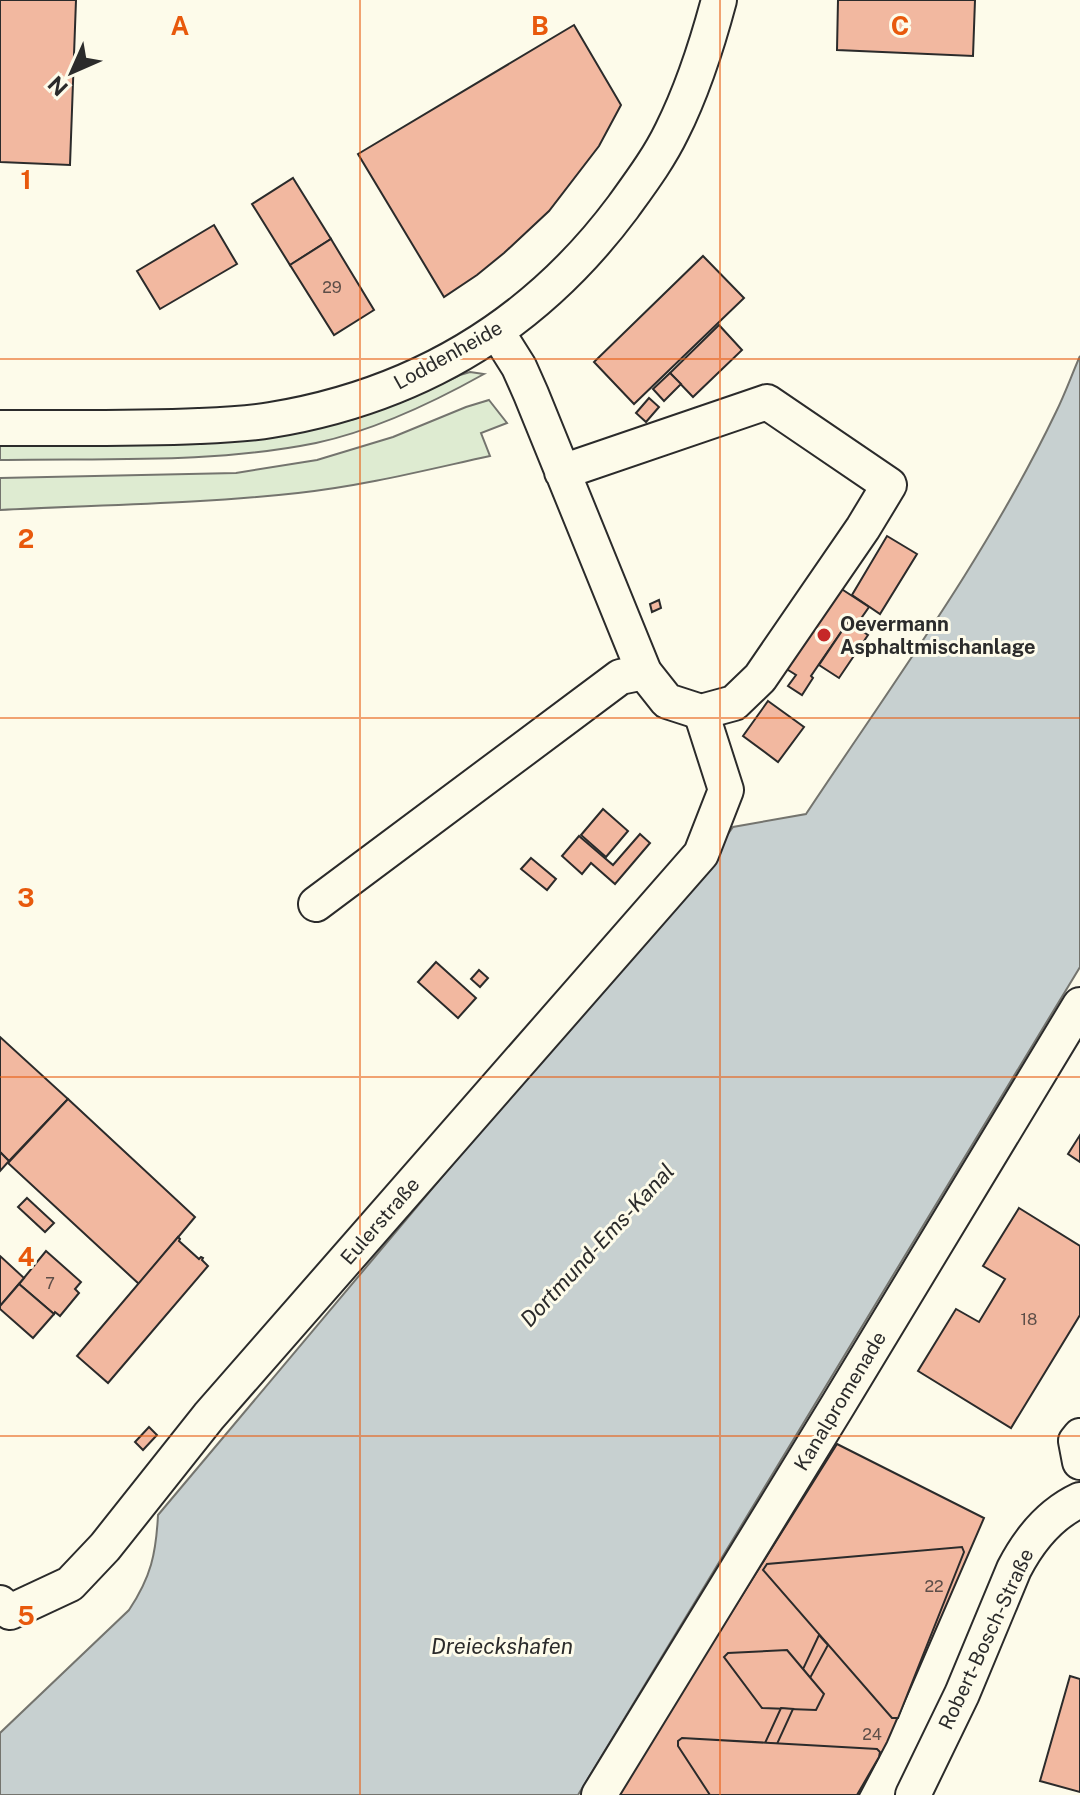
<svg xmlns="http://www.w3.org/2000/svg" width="1080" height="1795" viewBox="0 0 1080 1795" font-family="'Public Sans',sans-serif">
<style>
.green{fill:#deebd1;stroke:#74746e;stroke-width:2}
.water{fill:#c7d0d0;stroke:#74746e;stroke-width:2}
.building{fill:#f2b8a0;stroke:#2b2b2b;stroke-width:2}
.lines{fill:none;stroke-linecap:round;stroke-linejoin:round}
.minor-casing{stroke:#2b2b2b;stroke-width:38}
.minor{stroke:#fdfbea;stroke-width:34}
.grid{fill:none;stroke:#e8590c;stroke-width:2;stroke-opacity:0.55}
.poi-dot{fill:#c62828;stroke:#fdfbea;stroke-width:3}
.labels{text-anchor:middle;stroke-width:6;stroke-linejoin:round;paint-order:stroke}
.number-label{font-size:16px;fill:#5d4e48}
.street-label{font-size:20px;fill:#2b2b2b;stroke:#fdfbea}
.poi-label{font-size:20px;font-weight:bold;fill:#2b2b2b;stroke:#fdfbea;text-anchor:start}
.water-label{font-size:22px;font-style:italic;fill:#2b2b2b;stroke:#fdfbea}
.grid-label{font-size:26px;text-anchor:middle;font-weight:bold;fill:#e8590c;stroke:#fdfbea;stroke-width:6;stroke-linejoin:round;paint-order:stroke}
</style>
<rect width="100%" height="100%" fill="#fdfbea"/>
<g class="green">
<path d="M 470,372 L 484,374 C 434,402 372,431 316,443 C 212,464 105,458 0,460 L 0,446 L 195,444 L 246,440 L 299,432 L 354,419 L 409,399 L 460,375 Z"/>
<path d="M 489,400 L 507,423 L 481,433 L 490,456 C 426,470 363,486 298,493 C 199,504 99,505 0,510 L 0,478 L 236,473 L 317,460 L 393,437 L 466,407 Z"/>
</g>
<path class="water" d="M 1080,356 L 1080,967 L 578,1795 L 0,1795 L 0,1733 L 129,1610 C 151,1577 156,1554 158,1515 L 715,852 L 733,827 L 806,814 C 893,683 988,554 1056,412 C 1065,394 1072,374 1080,356 Z"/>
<g class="building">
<path d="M 0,0 L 76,0 L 70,165 L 0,162 Z"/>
<path d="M 838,0 L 975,0 L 973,56 L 837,50 Z"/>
<path d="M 574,25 L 621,105 L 599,146 L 549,211 L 504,253 L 477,275 L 444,297 L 358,154 Z"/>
<path d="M 293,178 L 331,239 L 290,265 L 252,204 Z"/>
<path d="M 214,225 L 237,264 L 160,309 L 137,271 Z"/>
<path d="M 331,239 L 374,310 L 334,335 L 290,265 Z"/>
<path d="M 703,256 L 744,298 L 634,404 L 594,362 Z"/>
<path d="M 719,325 L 742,350 L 693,397 L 670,373 Z"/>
<path d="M 670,373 L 681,384 L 664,401 L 653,389 Z"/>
<path d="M 649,398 L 659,407 L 646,422 L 636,413 Z"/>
<path d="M 887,536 L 917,554 L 880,614 L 852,595 Z"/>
<path d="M 840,588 L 869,607 L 855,627 L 848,622 L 811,676 L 813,678 L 802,695 L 788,686 L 796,675 L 785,668 Z"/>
<path d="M 659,600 L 661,608 L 652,612 L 650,604 Z"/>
<path d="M 848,622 L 868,635 L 839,678 L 819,665 Z"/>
<path d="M 768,701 L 804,727 L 778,762 L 743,736 Z"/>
<path d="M 603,809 L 628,831 L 606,857 L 581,835 Z"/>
<path d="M 640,834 L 650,843 L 615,884 L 591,863 L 582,874 L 562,856 L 579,836 L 613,865 Z"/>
<path d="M 531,858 L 556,879 L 547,890 L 521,869 Z"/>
<path d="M 436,962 L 476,998 L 458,1018 L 418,982 Z"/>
<path d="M 479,970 L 488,978 L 480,987 L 471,979 Z"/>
<path d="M 0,1037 L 68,1099 L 9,1161 L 0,1152 Z"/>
<path d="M 68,1099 L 195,1217 L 139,1284 L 8,1163 Z"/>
<path d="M 1080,1135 L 1080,1162 L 1068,1154 Z"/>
<path d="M 0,1152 L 9,1161 L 0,1171 Z"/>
<path d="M 27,1198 L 54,1223 L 45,1232 L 18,1207 Z"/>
<path d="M 1019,1208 L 1080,1246 L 1080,1315 L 1011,1428 L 918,1371 L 956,1309 L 979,1322 L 1005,1279 L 983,1266 Z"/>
<path d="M 178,1237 L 180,1239 L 179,1241 L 199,1259 L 201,1257 L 203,1258 L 202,1260 L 208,1266 L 108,1383 L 77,1356 Z"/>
<path d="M 46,1251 L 81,1282 L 75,1289 L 79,1293 L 60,1316 L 55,1312 L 54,1314 L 19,1284 Z"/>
<path d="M 0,1256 L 24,1278 L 0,1306 Z"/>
<path d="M 19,1284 L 54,1314 L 33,1338 L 0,1309 L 0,1306 Z"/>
<path d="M 149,1427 L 157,1435 L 143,1450 L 135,1442 Z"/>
<path d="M 837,1444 L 984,1518 L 887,1742 L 859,1795 L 617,1795 Z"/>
<path d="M 962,1547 L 964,1552 L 898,1718 L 892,1718 L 763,1570 L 767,1564 Z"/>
<path d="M 819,1635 L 828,1645 L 810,1678 L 803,1669 Z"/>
<path d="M 787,1650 L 824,1694 L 816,1710 L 762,1708 L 724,1657 L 728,1653 Z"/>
<path d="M 1070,1676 L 1080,1679 L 1080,1792 L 1040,1781 Z"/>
<path d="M 781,1708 L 793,1709 L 777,1744 L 765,1743 Z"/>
<path d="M 682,1738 L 877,1749 L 880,1752 L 879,1757 L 857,1795 L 710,1795 L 678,1746 L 678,1741 Z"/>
</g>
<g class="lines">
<g class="minor-casing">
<g id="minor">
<path d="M 497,332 L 519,367 L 531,394 L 644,672 L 667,701 L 701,712 L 734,703 L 760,678 L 863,528 L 889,485 L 767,402 L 562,472"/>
<path d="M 0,428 C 66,428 133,429 199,426 C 223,425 248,424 271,420 C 417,396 535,325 623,207 C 641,182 659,158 672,131 C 693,89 707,45 719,0"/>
<path d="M 316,904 L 620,677 L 644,672"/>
<path d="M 1080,1436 L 1076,1441 L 1080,1462"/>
<path d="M 0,1603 L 10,1612 L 70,1584 L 105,1547 L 209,1416 L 701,854 L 726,790 L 701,712"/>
<path d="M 599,1795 L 838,1405 L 1080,1005"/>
<path d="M 913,1795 L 962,1694 L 1014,1569 C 1029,1540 1050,1514 1080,1500"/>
</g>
</g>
<use href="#minor" class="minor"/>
</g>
<path class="grid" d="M 360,0 L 360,1795M 720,0 L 720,1795M 0,359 L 1080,359M 0,718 L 1080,718M 0,1077 L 1080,1077M 0,1436 L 1080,1436"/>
<circle class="poi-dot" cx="824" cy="635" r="8"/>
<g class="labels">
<g class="number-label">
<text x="332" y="293">29</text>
<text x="50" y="1289">7</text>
<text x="1029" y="1325">18</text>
<text x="934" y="1592">22</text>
<text x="872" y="1740">24</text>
</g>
<g class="street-label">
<text transform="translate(448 355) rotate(-29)" y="7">Loddenheide</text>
<text transform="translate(380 1221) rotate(-49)" y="7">Eulerstraße</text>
<text transform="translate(840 1401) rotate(-59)" y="7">Kanalpromenade</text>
<text transform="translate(986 1639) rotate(-65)" y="7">Robert-Bosch-Straße</text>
</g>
<g class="poi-label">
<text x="840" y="631">Oevermann<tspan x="840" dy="23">Asphaltmischanlage</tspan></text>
</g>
<g class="water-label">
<text transform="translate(597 1245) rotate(-47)" y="8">Dortmund-Ems-Kanal</text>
<text x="502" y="1654">Dreieckshafen</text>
</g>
</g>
<g class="grid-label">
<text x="180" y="35">A</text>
<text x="540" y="35">B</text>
<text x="900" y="35">C</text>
<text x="26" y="189">1</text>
<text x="26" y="548">2</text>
<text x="26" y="907">3</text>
<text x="26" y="1266">4</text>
<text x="26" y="1625">5</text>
</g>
<g transform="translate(72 72) rotate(225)" stroke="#fdfbea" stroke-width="6" paint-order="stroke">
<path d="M0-6L14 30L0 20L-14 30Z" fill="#2b2b2b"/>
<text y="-12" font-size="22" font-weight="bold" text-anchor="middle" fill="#2b2b2b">N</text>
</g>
</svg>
